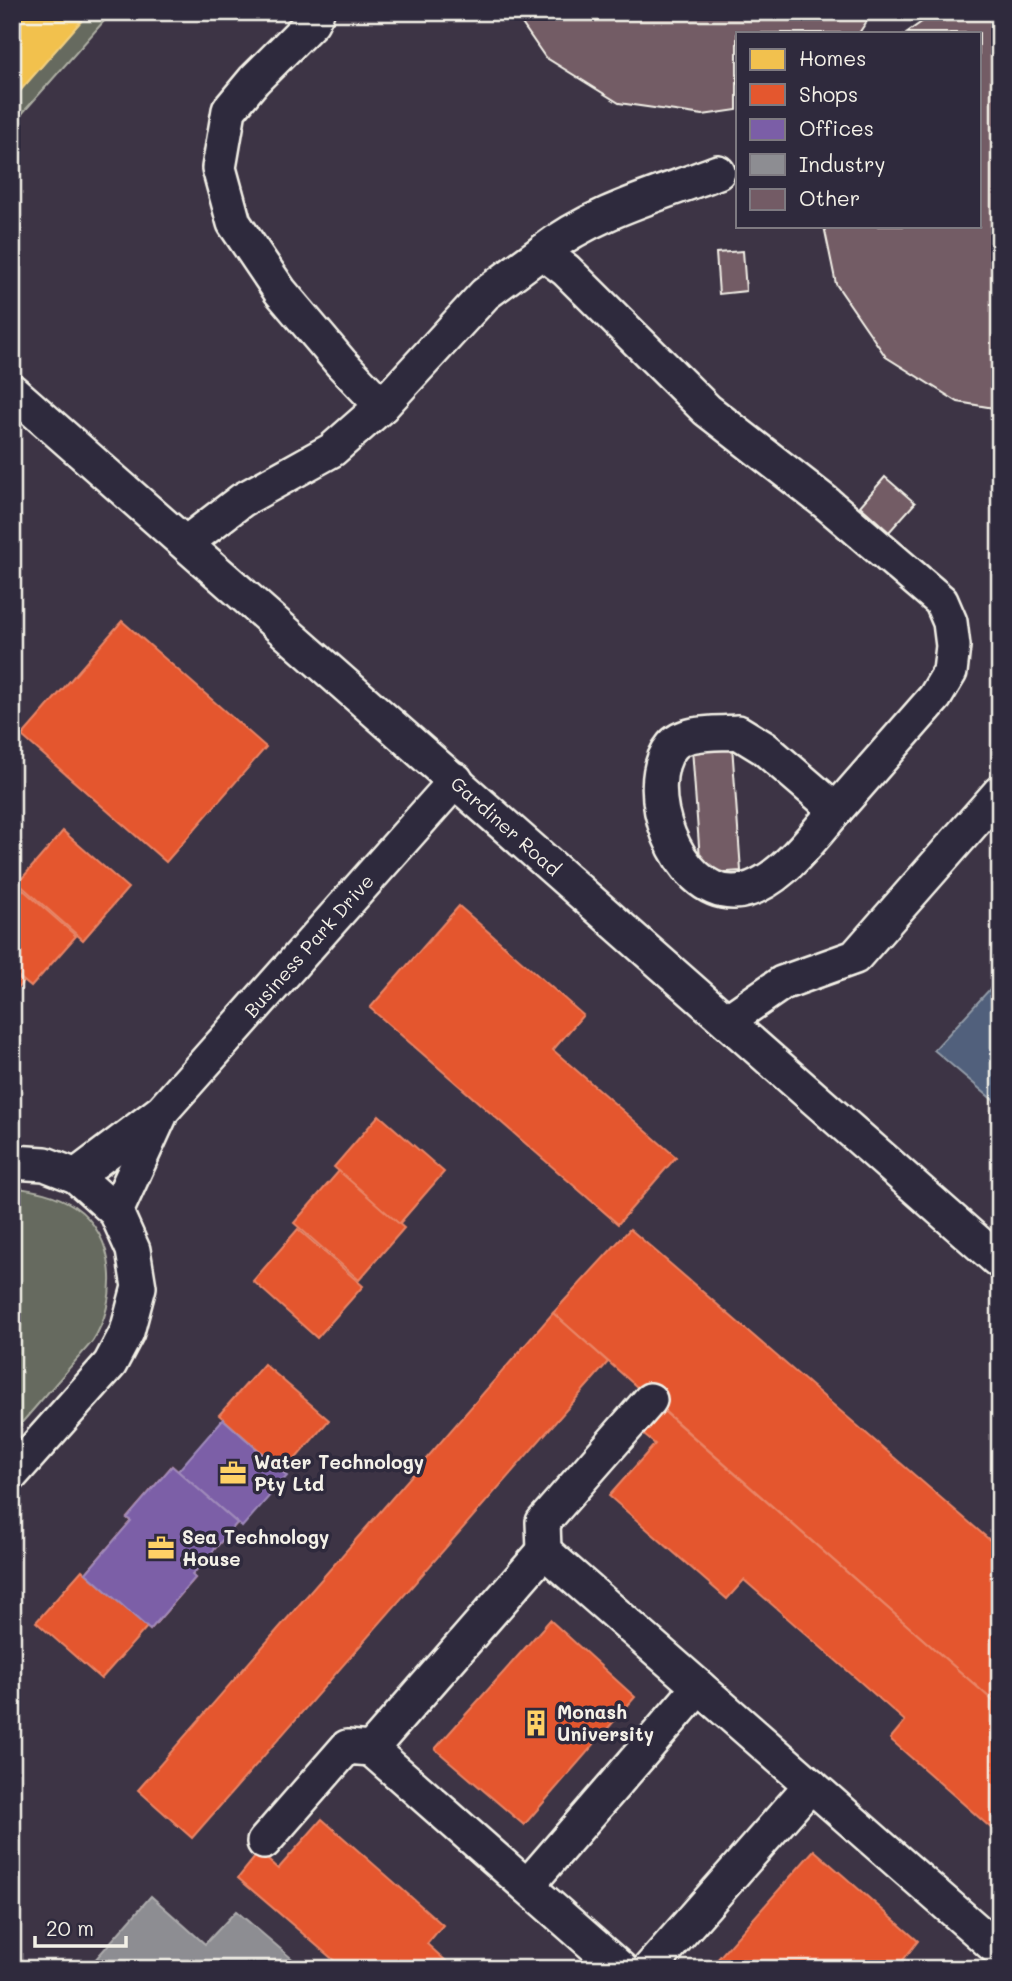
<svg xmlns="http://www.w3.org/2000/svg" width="1012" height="1981" viewBox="0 0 1012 1981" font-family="Mali,sans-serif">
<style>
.green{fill:#666b5e;stroke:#adaea3;stroke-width:2}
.water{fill:#51617c;stroke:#929ba7;stroke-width:2}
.homes{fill:#f2c14e;stroke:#f3cf7c;stroke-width:2}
.shops{fill:#e4572e;stroke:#e98566;stroke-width:2}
.offices{fill:#7b5ea7;stroke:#9f8aba;stroke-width:2}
.industry{fill:#8d8d92;stroke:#acabac;stroke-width:2}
.building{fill:#735b65;stroke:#f4f1e8;stroke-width:2}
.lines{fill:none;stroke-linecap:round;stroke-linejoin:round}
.minor-casing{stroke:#f4f1e8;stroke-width:38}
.minor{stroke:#2f2a3d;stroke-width:33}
.labels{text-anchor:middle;stroke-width:7;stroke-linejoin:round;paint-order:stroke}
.street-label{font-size:19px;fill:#f4f1e8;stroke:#2f2a3d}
.poi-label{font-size:19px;font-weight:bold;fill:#f4f1e8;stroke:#2f2a3d;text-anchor:start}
</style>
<rect width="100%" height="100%" fill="#3d3445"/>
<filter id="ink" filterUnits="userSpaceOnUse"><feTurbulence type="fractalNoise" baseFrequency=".0143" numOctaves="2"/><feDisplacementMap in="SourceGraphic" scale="14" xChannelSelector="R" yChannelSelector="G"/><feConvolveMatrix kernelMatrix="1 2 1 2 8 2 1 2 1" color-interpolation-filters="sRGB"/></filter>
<g filter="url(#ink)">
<g class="green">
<path d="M 89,12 L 112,12 L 12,125 L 12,100 Z"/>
<path d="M 12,1187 C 34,1190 55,1194 74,1206 C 118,1236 119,1301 92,1342 L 12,1434 Z"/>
</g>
<path class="water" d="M 1000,978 L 1000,1106 L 934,1050 Z"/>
<path class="homes" d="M 12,12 L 89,12 L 12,100 Z"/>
<g class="shops">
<path d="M 122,621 L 266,747 L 166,862 L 22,736 Z"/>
<path d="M 63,831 L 128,888 L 83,940 L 18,883 Z"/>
<path d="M 12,880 L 76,936 L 31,987 L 12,971 Z"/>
<path d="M 459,906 L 583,1015 L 553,1050 L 676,1157 L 618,1224 L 370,1008 Z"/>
<path d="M 12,973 L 23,982 L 12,995 Z"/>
<path d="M 379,1115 L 444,1172 L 399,1224 L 334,1167 Z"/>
<path d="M 339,1171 L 404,1228 L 359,1280 L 294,1223 Z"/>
<path d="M 298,1229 L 363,1286 L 317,1338 L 253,1281 Z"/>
<path d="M 630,1229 L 1000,1549 L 1000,1687 L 990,1698 L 553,1313 Z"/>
<path d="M 553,1313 L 608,1362 L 192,1838 L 138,1790 Z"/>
<path d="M 264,1364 L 329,1420 L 284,1472 L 219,1415 Z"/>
<path d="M 660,1408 L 1000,1707 L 1000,1836 L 890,1739 L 905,1721 L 744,1580 L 727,1599 L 609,1496 L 655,1444 L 639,1431 Z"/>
<path d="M 172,1466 L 237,1523 L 192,1575 L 127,1518 Z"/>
<path d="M 131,1521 L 195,1578 L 150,1630 L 86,1573 Z"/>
<path d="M 82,1570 L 147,1627 L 101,1679 L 36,1622 Z"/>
<path d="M 550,1620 L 635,1697 L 524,1825 L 435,1749 Z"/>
<path d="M 1000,1687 L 1000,1707 L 990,1698 Z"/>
<path d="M 322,1819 L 443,1925 L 427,1944 L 455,1969 L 344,1969 L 238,1878 L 259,1852 L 278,1869 Z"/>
<path d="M 814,1850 L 918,1941 L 896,1969 L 709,1969 Z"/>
<path d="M 12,1957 L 25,1969 L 12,1969 Z"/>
</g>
<g class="offices">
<path d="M 223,1419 L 287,1476 L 242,1527 L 178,1471 Z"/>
<path d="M 172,1466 L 237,1523 L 192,1575 L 195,1578 L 150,1630 L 86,1573 L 131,1521 L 127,1518 Z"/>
</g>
<path class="industry" d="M 151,1896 L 205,1944 L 236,1911 L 304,1969 L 87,1969 Z"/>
<g class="building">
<path d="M 514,12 L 873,12 L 859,33 L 737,33 L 737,110 L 703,115 L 619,103 L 545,57 Z"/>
<path d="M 936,12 L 1000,12 L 1000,409 L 958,402 L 886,357 L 836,284 L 824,226 L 979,226 L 979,33 L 906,33 Z"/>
<path d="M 743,251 L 746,291 L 719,294 L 716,253 Z"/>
<path d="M 885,477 L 915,503 L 889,532 L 860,506 Z"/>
<path d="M 732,745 L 741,871 L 701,874 L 692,748 Z"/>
</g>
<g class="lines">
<g class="minor-casing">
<g id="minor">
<path d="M 317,12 L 312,22 L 254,80 L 229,110 L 219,168 L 234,223 L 280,291 L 341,363 L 382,406"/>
<path d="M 542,252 C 593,212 658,195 718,172"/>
<path id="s1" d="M 12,391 L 1000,1262"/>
<path d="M 186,543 L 242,500 L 332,450 L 382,406 L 485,294 L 542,252 L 566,270 L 707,410 L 824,501 L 941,601 L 950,622 L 953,646 L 950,672 L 935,697 L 836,810"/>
<path d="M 738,732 L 764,748 L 836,810 C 811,839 775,890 734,892 C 677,894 638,787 672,746 C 685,730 719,734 738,732 Z"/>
<path d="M 727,1021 L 782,983 L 855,957 L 1000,792"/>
<path d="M 12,1162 L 45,1164 L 76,1176 L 116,1212 L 133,1250 L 139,1287 L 127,1332 L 110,1364 L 12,1474"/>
<path id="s2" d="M 76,1176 L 162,1111 L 456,780"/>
<path d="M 116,1212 L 160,1116"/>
<path d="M 544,1551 L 543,1522 L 650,1400"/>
<path d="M 264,1842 L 347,1747 L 371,1749"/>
<path d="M 527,1886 L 699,1687"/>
<path d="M 621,1969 L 371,1749 L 544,1551 L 1000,1951"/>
<path d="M 649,1969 L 811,1785"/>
</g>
</g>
<use href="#minor" class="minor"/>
</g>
</g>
<defs>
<g id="office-bare" transform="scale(2.1)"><path d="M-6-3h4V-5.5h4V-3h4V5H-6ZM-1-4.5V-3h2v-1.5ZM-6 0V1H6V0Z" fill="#ffd166" stroke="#2f2a3d" stroke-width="2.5" paint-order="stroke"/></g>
<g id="building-bare" transform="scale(2.1)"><path d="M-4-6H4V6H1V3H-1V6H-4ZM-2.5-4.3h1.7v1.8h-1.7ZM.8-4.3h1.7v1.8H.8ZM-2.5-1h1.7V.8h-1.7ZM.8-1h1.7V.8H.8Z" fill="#ffd166" stroke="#2f2a3d" stroke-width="2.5" paint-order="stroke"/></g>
</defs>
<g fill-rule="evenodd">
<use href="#office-bare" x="233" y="1473"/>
<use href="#office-bare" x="161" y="1548"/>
<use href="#building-bare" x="536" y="1723"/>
</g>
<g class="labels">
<g class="street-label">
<text dy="7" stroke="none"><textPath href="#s1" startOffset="658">Gardiner Road</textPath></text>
<text dy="7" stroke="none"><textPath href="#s2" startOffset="329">Business Park Drive</textPath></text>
</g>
<g class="poi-label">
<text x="254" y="1469">Water Technology<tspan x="254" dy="22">Pty Ltd</tspan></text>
<text x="182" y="1544">Sea Technology<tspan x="182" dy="22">House</tspan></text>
<text x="557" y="1719">Monash<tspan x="557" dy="22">University</tspan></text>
</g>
</g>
<rect width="1012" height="1981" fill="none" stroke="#2f2a3d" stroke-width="42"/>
<rect x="21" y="21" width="970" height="1939" fill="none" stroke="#f4f1e8" stroke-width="2.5" filter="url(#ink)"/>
<rect x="736" y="32" width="245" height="196" fill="#2f2a3d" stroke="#7e7a81" stroke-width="2"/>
<rect x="750" y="49" width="35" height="21" fill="#f2c14e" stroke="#7e7a81" stroke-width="2"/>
<text x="799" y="66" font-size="21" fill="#f4f1e8">Homes</text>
<rect x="750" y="84" width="35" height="21" fill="#e4572e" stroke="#7e7a81" stroke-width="2"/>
<text x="799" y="102" font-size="21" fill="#f4f1e8">Shops</text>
<rect x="750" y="119" width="35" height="21" fill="#7b5ea7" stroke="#7e7a81" stroke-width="2"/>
<text x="799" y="136" font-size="21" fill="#f4f1e8">Offices</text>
<rect x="750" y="154" width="35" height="21" fill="#8d8d92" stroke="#7e7a81" stroke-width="2"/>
<text x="799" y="172" font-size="21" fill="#f4f1e8">Industry</text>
<rect x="750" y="189" width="35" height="21" fill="#735b65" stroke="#7e7a81" stroke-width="2"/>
<text x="799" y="206" font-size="21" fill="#f4f1e8">Other</text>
<path d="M35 1936v10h91v-10" fill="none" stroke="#f4f1e8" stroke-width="3.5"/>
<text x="46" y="1936" font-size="21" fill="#f4f1e8" stroke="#2f2a3d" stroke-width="5" paint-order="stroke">20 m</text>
</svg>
